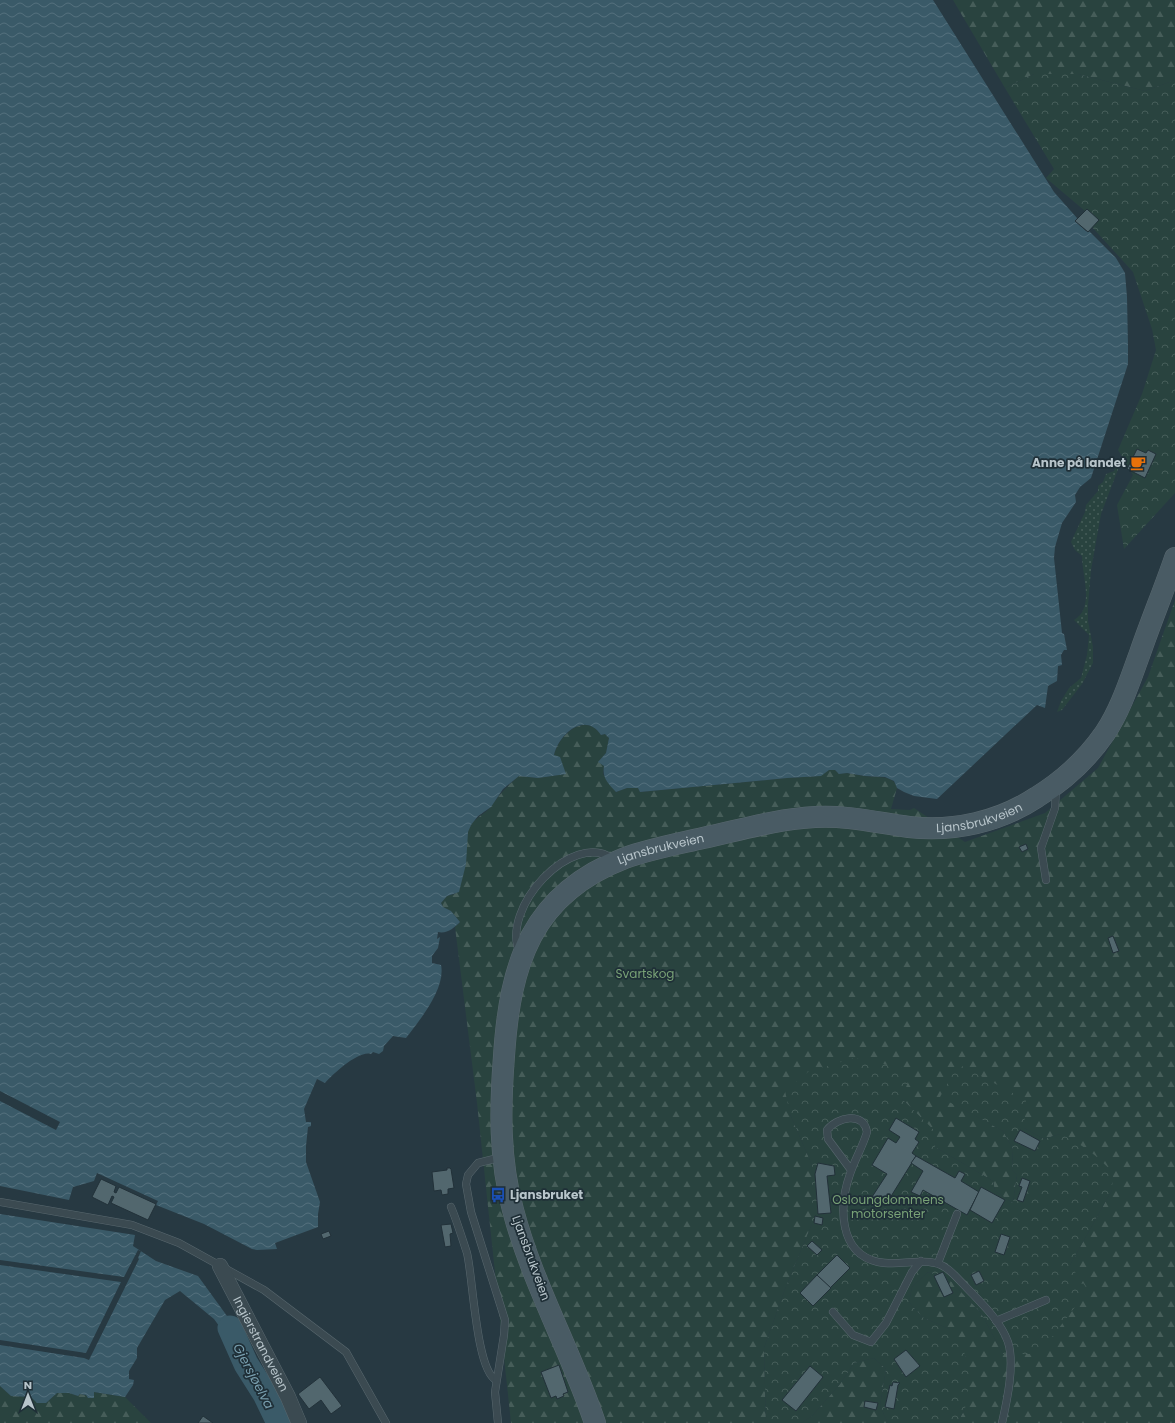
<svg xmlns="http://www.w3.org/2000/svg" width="1175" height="1423" viewBox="0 0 1175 1423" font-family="Poppins,sans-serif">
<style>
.grass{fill:url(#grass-dots)}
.forest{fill:url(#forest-firs)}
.park{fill:url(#park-crowns)}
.water{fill:url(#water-waves)}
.pier{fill:#273942}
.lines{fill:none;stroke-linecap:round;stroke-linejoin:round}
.river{stroke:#3a5a68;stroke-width:25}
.building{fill:#52676e;stroke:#223139}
.service-casing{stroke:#59686f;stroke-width:8}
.minor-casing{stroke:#59686f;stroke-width:16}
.secondary-casing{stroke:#59686f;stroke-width:22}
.service{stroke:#3b4a51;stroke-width:7}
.minor{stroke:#3b4a51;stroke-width:15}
.secondary{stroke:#495b64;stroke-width:21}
.labels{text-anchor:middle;stroke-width:3.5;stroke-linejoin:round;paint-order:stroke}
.poi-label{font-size:12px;font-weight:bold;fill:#b8c5cb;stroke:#1f2f37;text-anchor:end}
.street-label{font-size:12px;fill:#b8c5cb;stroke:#1f2f37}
.park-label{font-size:12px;fill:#78a176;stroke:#1f2f37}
.water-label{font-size:13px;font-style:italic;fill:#789eae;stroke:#1f2f37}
</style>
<defs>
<pattern id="grass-dots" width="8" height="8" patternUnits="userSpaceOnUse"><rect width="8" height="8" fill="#29433f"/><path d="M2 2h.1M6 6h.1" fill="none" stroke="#465d59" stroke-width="1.8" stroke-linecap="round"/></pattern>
<pattern id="forest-firs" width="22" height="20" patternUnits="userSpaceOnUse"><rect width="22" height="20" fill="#29433f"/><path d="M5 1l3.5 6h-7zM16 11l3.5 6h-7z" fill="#465d59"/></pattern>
<pattern id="park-crowns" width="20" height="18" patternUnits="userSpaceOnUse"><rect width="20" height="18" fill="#29433f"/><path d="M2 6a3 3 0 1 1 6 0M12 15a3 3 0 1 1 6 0" fill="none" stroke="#465d59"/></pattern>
<pattern id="water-waves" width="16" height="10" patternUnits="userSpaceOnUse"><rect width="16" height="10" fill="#3a5a68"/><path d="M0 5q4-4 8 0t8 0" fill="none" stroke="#54707c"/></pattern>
</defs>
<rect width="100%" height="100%" fill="#273942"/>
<path class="grass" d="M 1116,466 L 1119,467 L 1101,514 L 1091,570 L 1088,605 L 1088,621 L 1093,647 L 1093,663 L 1082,684 L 1062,710 L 1057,712 L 1061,701 L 1069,688 L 1081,678 L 1087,655 L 1089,635 L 1074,620 C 1095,608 1082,576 1082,556 L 1075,550 L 1071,542 L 1085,512 L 1086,505 L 1098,491 L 1098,486 L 1103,482 L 1106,474 L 1114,471 Z"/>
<g class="forest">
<path d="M 953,0 L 1175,0 L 1175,80 L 1145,91 L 1078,74 L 1034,74 L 1005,88 Z"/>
<path d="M 1175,600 L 1175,1423 L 957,1423 L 965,1409 L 949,1329 L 922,1317 L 909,1302 L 912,1287 L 928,1272 L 950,1280 L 981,1313 L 1003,1354 L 1070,1265 L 1112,1190 L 1060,1134 L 1044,1139 L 1024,1128 L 941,1097 L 1003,1131 L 1013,1149 L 1012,1170 L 1017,1175 L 1013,1203 L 995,1191 L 993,1181 L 935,1147 L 936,1133 L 902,1099 L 790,1114 L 812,1165 L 812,1224 L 785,1289 L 764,1348 L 766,1423 L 511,1423 L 477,1103 L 455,927 L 460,922 L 451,911 L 443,907 L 441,903 L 447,896 L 455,894 C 469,870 463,855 468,832 C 471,818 486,815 492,805 C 501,793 507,786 519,776 L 538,778 L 565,774 L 554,755 C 559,735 585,711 601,735 L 605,734 L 609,738 L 606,753 L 601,759 L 604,766 L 603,774 L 616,792 L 627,788 L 638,788 L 640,792 L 787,778 L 820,776 L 829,770 L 835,770 L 839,774 C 848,772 855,775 864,776 C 875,778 894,774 897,788 L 891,809 L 910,810 L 914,808 L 965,842 L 1045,813 L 1098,768 L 1148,677 Z"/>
<path d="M 874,1358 L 886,1369 L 880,1406 L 888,1423 L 801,1423 L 812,1416 L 840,1384 L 854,1363 Z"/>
<path d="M 0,1386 L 11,1396 L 31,1397 L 46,1403 L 57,1393 L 69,1393 L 78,1396 L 80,1394 L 86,1395 L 88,1398 L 94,1392 L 125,1397 L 151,1423 L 0,1423 Z"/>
</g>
<g class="park">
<path d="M 1034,74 L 1078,74 L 1145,91 L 1175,80 L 1175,493 L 1124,549 L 1117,505 L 1133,475 L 1118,450 L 1142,394 L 1156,350 L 1152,329 L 1133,272 L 1092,227 L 1087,209 L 1085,211 L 1046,178 L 1054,169 L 1005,88 Z"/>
<path d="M 854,1058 L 912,1070 L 902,1099 L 937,1133 L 935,1147 L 993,1181 L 995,1191 L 1013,1203 L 1017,1175 L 1012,1170 L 1013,1149 L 1003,1131 L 940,1097 L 958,1064 L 1026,1100 L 1024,1128 L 1044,1139 L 1060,1134 C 1082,1144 1098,1156 1113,1173 L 1112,1190 L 1070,1265 L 1088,1290 L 1039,1354 L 1003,1354 L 981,1313 L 950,1280 L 928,1272 L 912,1287 L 909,1302 L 922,1317 L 949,1329 L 963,1347 L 970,1376 L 965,1409 L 957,1423 L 888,1423 L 880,1406 L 886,1369 L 874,1358 L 854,1363 L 840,1384 L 812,1416 L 801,1423 L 766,1423 L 764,1348 L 785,1289 L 812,1224 L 812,1165 L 790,1114 L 785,1091 L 808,1072 Z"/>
</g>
<g class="water">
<path d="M 0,0 L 933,0 L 1054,192 L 1077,218 L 1076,222 L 1086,231 L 1089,231 L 1116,258 L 1125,273 L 1127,297 L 1128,346 L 1128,364 L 1091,478 L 1080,487 L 1075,495 L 1076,502 L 1062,523 L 1055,547 L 1054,558 L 1062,633 L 1064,634 L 1067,650 L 1064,650 L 1061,655 L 1062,665 L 1058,666 L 1057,681 L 1048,686 L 1045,708 L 1037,705 L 937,799 L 914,796 L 904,792 L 897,788 L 894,781 L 885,777 L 865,776 L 847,773 L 839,774 L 835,770 L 829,770 L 821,776 L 787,778 L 640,792 L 638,788 L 627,788 L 616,792 C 608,783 602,778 604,766 L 598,762 L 606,753 L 609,738 L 605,734 L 601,735 C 585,711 559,734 554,755 L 560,757 L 566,774 L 538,778 L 519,776 L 503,789 L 491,807 L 478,816 L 471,825 L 468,832 L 466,864 L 459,892 L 447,896 L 441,903 L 443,907 L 451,911 L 460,922 C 454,928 447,934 438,932 L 437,939 L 440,937 L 438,948 L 432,956 L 432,963 L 441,965 C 446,988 420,1020 406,1038 L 393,1036 L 384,1046 L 383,1051 L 379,1054 L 373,1052 L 371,1054 C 359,1050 333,1074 325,1083 L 317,1079 L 304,1109 L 306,1122 L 311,1122 L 311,1126 L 308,1127 L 306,1146 L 306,1162 L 320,1202 L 318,1214 L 318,1227 L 275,1243 L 277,1249 L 257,1250 L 252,1249 L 204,1224 L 156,1205 L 158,1201 L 97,1173 L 94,1181 L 73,1187 L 69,1200 L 0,1186 Z"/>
<path d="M 0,1214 L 135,1235 L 133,1246 L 156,1261 L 198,1276 L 227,1316 L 232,1326 L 222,1330 L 214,1319 L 180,1291 L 165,1300 L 137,1348 L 137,1358 L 129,1371 L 129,1379 L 134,1380 L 133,1385 L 125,1397 L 94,1392 L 94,1398 L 88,1398 L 86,1395 L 80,1394 L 78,1396 L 69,1393 L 57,1393 L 46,1403 L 37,1403 L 31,1397 L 11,1396 L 0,1386 Z"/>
</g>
<g class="pier">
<path d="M 0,1091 L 60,1122 L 56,1130 L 0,1101 Z"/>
<path d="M 138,1250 L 141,1251 L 138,1258 L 139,1259 L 89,1360 L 84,1358 L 0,1345 L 0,1340 L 86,1353 L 121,1282 L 0,1265 L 0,1260 L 124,1277 Z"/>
</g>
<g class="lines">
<path class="river" d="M 230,1328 L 246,1364 L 265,1394 L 279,1423"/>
</g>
<g class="building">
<path d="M 1087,209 L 1099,220 L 1088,232 L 1075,221 Z"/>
<path d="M 1137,449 L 1146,453 L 1148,450 L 1156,454 L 1145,478 L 1127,469 Z"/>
<path d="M 1026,844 L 1028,849 L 1022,852 L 1019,847 Z"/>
<path d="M 1113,936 L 1119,951 L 1113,953 L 1108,938 Z"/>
<path d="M 896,1118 L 919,1132 L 915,1139 L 919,1142 L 912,1153 L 916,1156 L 885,1206 L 872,1197 L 887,1174 L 872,1165 L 888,1138 L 896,1143 L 900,1137 L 889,1130 Z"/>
<path d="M 1020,1130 L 1040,1141 L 1035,1151 L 1014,1141 Z"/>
<path d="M 916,1156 L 955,1178 L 959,1171 L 965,1174 L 961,1181 L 979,1192 L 967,1215 L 923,1190 L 920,1196 L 911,1192 L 923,1171 L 911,1163 Z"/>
<path d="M 818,1163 L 834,1166 L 835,1175 L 827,1176 L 831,1213 L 818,1214 L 815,1174 Z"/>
<path d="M 447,1168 L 450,1168 L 451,1169 L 454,1188 L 448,1189 L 448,1194 L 442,1195 L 441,1190 L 434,1191 L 432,1172 L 447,1170 Z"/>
<path d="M 1022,1178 L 1030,1181 L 1023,1202 L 1017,1200 L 1022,1187 L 1019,1186 Z"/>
<path d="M 101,1179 L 116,1186 L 114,1192 L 116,1193 L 119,1187 L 156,1204 L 148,1220 L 111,1203 L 114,1197 L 112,1196 L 108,1205 L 92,1197 Z"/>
<path d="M 981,1187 L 1005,1200 L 992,1223 L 970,1210 Z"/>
<path d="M 815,1216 L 823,1218 L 822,1225 L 814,1223 Z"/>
<path d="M 451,1224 L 453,1233 L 450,1234 L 451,1246 L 445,1247 L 441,1225 Z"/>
<path d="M 329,1231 L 331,1236 L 323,1239 L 321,1234 Z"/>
<path d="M 1001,1234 L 1010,1237 L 1004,1255 L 995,1252 Z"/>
<path d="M 812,1241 L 822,1250 L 817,1255 L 807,1246 Z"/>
<path d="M 837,1255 L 850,1268 L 830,1288 L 817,1275 Z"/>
<path d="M 979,1271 L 984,1281 L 976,1285 L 971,1275 Z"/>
<path d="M 943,1272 L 953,1293 L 944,1297 L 934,1276 Z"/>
<path d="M 817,1275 L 831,1288 L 813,1306 L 800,1293 Z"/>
<path d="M 906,1350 L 920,1366 L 906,1377 L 894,1359 Z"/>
<path d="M 559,1365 L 568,1392 L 563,1394 L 564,1396 L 557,1399 L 556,1396 L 551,1398 L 541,1372 Z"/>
<path d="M 810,1366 L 823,1377 L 796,1411 L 782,1400 Z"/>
<path d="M 320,1377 L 342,1406 L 331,1414 L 321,1400 L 309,1409 L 298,1394 Z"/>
<path d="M 893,1382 L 900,1383 L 898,1385 L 894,1409 L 885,1407 L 890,1385 L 892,1386 Z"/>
<path d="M 865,1401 L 878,1403 L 876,1410 L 864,1407 Z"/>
<path d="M 203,1416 L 213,1423 L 198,1423 Z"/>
</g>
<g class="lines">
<g class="service-casing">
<g id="service">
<path d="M 1046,880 L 1041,848 L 1055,808 L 1056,788"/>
<path d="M 520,953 C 499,909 572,829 613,859"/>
<path d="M 851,1170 L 828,1139 L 827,1130 C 837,1117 864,1111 867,1132 C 863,1146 855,1159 850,1174 C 839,1205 838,1253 878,1262 C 897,1266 916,1259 935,1263 C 947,1265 958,1279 966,1287 C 981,1303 1000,1320 1008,1342 C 1015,1364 1007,1401 1002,1423"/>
<path d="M 0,1202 L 132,1225 L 179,1243 L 264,1290 L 346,1352 L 386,1423"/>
<path d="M 451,1207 C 457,1221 462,1238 467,1253 C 473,1277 476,1370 496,1380"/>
<path d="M 938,1263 L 957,1214"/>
<path d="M 833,1312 L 853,1335 L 871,1342 L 886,1323 L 912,1272 L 921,1261"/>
<path d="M 996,1321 L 1046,1300"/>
<path d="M 498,1423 L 495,1392 L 504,1335 L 505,1320 L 471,1212 L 466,1184 L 468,1175 L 478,1163 L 502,1157"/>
</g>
</g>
<g class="minor-casing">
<g id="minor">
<path id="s1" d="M 220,1266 L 288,1397 L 299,1423"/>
</g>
</g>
<g class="secondary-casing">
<g id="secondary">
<path id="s2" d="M 595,1423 C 571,1351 532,1283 513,1210 C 499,1159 500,1108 504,1056 C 510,964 531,894 625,858 C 650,849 677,844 703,838 C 740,830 777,819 815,817 C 847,815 878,823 909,827 C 954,832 999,822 1037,797 C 1063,781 1087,759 1105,733 C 1121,709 1130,680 1140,653 C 1151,621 1164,590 1175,558"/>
</g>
</g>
<use href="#service" class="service"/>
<use href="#minor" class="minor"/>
<use href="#secondary" class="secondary"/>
</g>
<defs>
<g id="cafe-bare" transform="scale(1.2)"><path d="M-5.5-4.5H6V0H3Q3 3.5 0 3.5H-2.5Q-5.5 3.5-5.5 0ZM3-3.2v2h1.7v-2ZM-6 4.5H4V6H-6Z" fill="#e8710a" stroke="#1f2f37" stroke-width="2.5" paint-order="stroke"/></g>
<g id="bus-bare" transform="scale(1.2)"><path d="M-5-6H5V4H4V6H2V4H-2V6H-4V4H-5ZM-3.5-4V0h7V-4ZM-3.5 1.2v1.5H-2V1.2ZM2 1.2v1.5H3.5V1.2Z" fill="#1a4fb4" stroke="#1f2f37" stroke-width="2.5" paint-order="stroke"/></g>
</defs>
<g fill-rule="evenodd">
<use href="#cafe-bare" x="1138" y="463"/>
<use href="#bus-bare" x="498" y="1195"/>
</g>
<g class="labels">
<g class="poi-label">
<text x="1126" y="467">Anne på landet</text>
<text x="510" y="1199" text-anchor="start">Ljansbruket</text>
</g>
<g class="street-label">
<text dy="4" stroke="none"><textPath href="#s2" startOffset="993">Ljansbrukveien</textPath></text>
<text dy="4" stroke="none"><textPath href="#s2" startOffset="669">Ljansbrukveien</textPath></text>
<text transform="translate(531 1258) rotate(70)" y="4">Ljansbrukveien</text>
<text dy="4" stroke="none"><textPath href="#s1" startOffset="88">Ingierstrandveien</textPath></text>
</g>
<g class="park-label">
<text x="645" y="978">Svartskog</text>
<text x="888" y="1204">Osloungdommens<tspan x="888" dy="14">motorsenter</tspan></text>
</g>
<g class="water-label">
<text transform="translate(254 1376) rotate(62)" y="5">Gjersjøelva</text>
</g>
</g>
<g transform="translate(28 1395)" stroke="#1f2f37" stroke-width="3" paint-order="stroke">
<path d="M0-3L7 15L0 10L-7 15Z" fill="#b8c5cb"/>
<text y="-6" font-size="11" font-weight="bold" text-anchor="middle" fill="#b8c5cb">N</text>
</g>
</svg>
